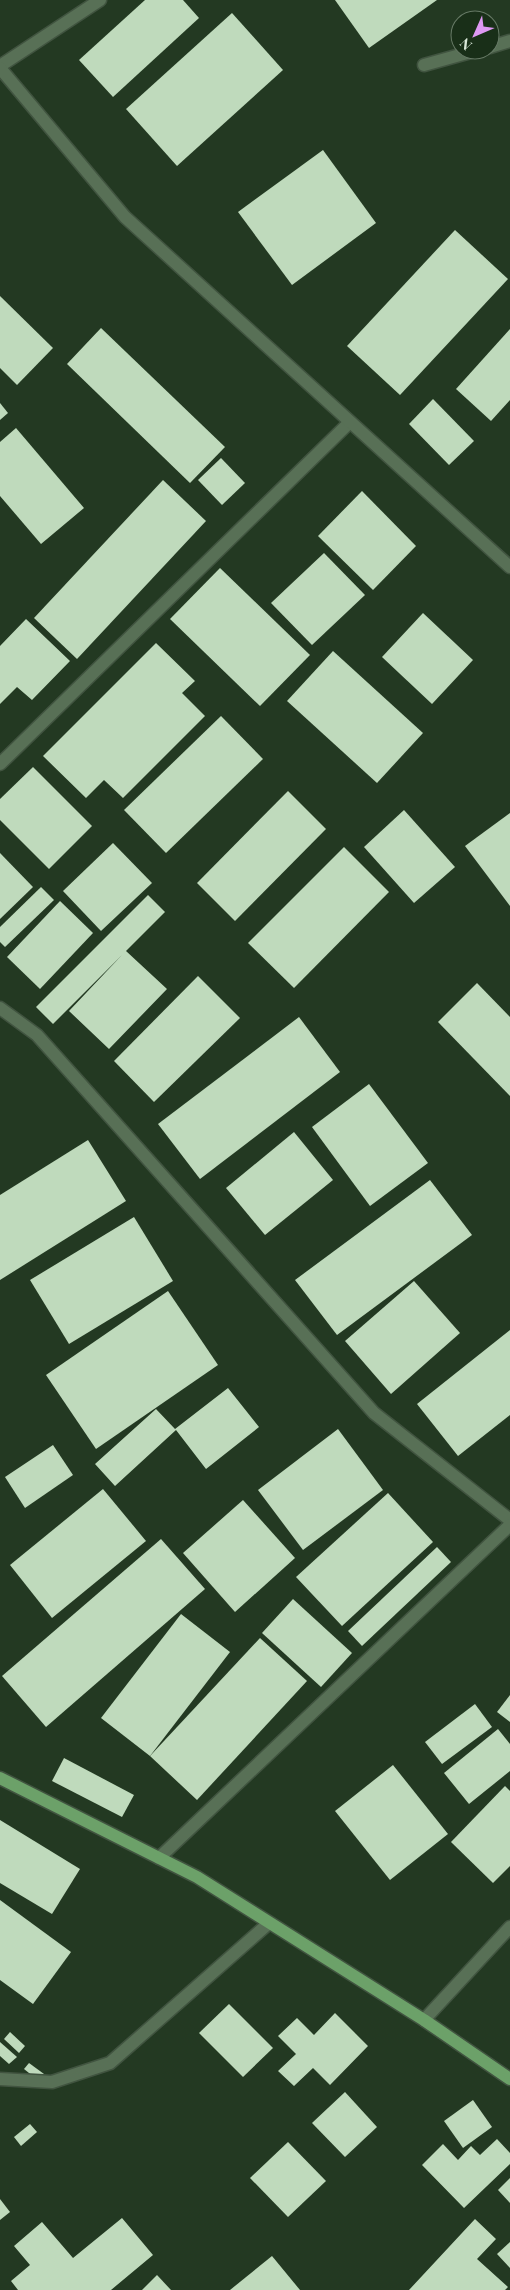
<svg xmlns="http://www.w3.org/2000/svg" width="510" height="2290" viewBox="0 0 510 2290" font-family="'Playfair Display',serif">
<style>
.building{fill:#bfdabc}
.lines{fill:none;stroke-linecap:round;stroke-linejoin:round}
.minor-casing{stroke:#415440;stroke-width:15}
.tertiary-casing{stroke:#415440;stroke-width:15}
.primary-casing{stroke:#415440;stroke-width:15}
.minor{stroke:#587056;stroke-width:12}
.tertiary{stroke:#587056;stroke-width:12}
.primary{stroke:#6ca169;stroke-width:12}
</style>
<rect width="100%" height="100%" fill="#233922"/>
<g class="building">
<path d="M 145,0 L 183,0 L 199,18 L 113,97 L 79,60 Z"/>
<path d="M 335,0 L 437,0 L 369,48 Z"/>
<path d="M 232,13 L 283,70 L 177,166 L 126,109 Z"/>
<path d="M 323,150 L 376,223 L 292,285 L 238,212 Z"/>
<path d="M 455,230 L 508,279 L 400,395 L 347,346 Z"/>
<path d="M 0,296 L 53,348 L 17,385 L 0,368 Z"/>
<path d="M 101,328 L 225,447 L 190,483 L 67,364 Z"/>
<path d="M 510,329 L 510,400 L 491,421 L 456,389 Z"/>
<path d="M 433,399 L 474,441 L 449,465 L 409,424 Z"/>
<path d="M 0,403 L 8,413 L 0,420 Z"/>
<path d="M 16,428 L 84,508 L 41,544 L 0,496 L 0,442 Z"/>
<path d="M 221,458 L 245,483 L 222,505 L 198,480 Z"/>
<path d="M 163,480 L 206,521 L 77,659 L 34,618 Z"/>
<path d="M 362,491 L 416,546 L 373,590 L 318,536 Z"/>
<path d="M 324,553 L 365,595 L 312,645 L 271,603 Z"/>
<path d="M 220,568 L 310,655 L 260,706 L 170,619 Z"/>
<path d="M 423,613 L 473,660 L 432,704 L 382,657 Z"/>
<path d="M 26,619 L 70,661 L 32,700 L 17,687 L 0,704 L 0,646 Z"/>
<path d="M 156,643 L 195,681 L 182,693 L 205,716 L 123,798 L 104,780 L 86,798 L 43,756 Z"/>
<path d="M 333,651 L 423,733 L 377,783 L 287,701 Z"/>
<path d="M 221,716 L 263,759 L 166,853 L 124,810 Z"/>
<path d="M 33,767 L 92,826 L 49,869 L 0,820 L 0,799 Z"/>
<path d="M 288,791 L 326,829 L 235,921 L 197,883 Z"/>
<path d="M 404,810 L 455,867 L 414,903 L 364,847 Z"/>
<path d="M 510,813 L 510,906 L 465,846 Z"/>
<path d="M 113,843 L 152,883 L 101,931 L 63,891 Z"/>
<path d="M 344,847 L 389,892 L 294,988 L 248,943 Z"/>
<path d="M 0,853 L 33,887 L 0,919 Z"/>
<path d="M 41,887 L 54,900 L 5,947 L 0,942 L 0,927 Z"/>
<path d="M 148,895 L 165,912 L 126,951 L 167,989 L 109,1049 L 69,1011 L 122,955 L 53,1024 L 36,1007 Z"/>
<path d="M 60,901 L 93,933 L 40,989 L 7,957 Z"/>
<path d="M 198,976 L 240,1018 L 154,1102 L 114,1061 Z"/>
<path d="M 477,983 L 510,1017 L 510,1096 L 438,1022 Z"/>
<path d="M 299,1017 L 340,1072 L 200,1179 L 158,1124 Z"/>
<path d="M 369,1084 L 428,1163 L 370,1206 L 312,1127 Z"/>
<path d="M 294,1132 L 333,1180 L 265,1235 L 226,1188 Z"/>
<path d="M 88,1140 L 126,1201 L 0,1280 L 0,1195 Z"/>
<path d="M 430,1180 L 472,1235 L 337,1335 L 295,1280 Z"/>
<path d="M 134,1217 L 173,1281 L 69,1344 L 30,1280 Z"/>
<path d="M 414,1281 L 460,1333 L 391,1394 L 345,1341 Z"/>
<path d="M 168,1291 L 218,1365 L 96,1449 L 46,1375 Z"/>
<path d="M 510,1330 L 510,1415 L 458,1456 L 417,1404 Z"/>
<path d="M 228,1388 L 259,1427 L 206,1469 L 176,1430 L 115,1486 L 95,1464 L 156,1409 L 175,1429 Z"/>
<path d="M 338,1429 L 383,1490 L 303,1550 L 258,1490 Z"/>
<path d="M 53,1445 L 73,1475 L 25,1508 L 5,1477 Z"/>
<path d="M 103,1489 L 146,1541 L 52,1618 L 10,1565 Z"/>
<path d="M 388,1493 L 433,1542 L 342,1626 L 296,1577 Z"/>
<path d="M 243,1500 L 295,1558 L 235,1612 L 183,1553 Z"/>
<path d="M 161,1539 L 205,1589 L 46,1727 L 2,1676 Z"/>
<path d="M 437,1547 L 451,1562 L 362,1646 L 348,1631 Z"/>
<path d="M 293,1599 L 352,1653 L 321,1687 L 262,1633 Z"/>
<path d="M 181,1614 L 230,1652 L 150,1756 L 101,1718 Z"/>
<path d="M 260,1638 L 307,1681 L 197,1800 L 150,1756 Z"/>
<path d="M 510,1695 L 510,1722 L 497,1712 Z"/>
<path d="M 475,1704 L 492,1727 L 442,1764 L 425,1742 Z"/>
<path d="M 498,1729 L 510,1744 L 510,1771 L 469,1804 L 444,1773 Z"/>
<path d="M 64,1758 L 134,1795 L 122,1817 L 52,1781 Z"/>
<path d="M 393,1765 L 448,1834 L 390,1880 L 335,1811 Z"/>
<path d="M 505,1786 L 510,1791 L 510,1866 L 493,1883 L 451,1842 Z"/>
<path d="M 0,1820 L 80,1869 L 52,1914 L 0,1883 Z"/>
<path d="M 0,1900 L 71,1952 L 33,2004 L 0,1980 Z"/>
<path d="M 229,2004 L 273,2048 L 243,2077 L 199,2033 Z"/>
<path d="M 335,2013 L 368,2046 L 330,2085 L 313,2068 L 294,2086 L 278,2071 L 296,2054 L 278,2036 L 297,2018 L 314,2035 Z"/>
<path d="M 10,2032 L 25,2046 L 19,2053 L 4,2039 Z"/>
<path d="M 0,2042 L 17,2057 L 9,2064 L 0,2056 Z"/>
<path d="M 29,2063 L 44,2074 L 39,2081 L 24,2069 Z"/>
<path d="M 345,2092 L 377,2127 L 345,2157 L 312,2123 Z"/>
<path d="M 473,2100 L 492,2127 L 463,2148 L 444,2121 Z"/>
<path d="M 30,2124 L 37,2132 L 21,2146 L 14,2137 Z"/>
<path d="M 497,2139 L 510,2153 L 510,2164 L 464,2208 L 422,2165 L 443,2144 L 458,2160 L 471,2146 L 480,2155 Z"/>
<path d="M 288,2142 L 326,2181 L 288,2217 L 250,2178 Z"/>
<path d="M 510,2178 L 510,2203 L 498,2190 Z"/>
<path d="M 0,2199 L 10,2212 L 0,2220 Z"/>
<path d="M 122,2218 L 153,2255 L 111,2290 L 18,2290 L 11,2281 L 30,2265 L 14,2246 L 42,2222 L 73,2258 Z"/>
<path d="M 475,2219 L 496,2239 L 477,2259 L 508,2287 L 505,2290 L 409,2290 Z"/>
<path d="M 510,2242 L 510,2268 L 497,2254 Z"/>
<path d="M 272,2256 L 300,2290 L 230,2290 Z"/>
<path d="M 157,2275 L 171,2290 L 142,2290 Z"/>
</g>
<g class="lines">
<g class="minor-casing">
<g id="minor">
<path d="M 490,47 L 510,41"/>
<path d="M 424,65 L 478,50"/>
<path d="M 0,66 L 100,0"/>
<path d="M 0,764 L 349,423"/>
<path d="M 0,1008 L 37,1035 L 374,1413 L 510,1520"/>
<path d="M 159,1858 L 510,1525"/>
<path d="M 424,2020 L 510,1927"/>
<path d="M 0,2079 L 52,2082 L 110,2063 L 269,1923"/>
</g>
</g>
<g class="tertiary-casing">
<path id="tertiary" d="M 0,68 L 125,217 L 510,567"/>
</g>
<g class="primary-casing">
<path id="primary" d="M 0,1778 L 197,1877 L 424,2020 L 510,2079"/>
</g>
<use href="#minor" class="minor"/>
<use href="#tertiary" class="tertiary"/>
<use href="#primary" class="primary"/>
</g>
<g transform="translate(475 35) rotate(225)"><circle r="24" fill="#192f18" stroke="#667965"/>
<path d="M0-4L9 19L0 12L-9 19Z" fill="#de98f3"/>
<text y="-8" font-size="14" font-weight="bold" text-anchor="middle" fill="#dae8d9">N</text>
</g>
</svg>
